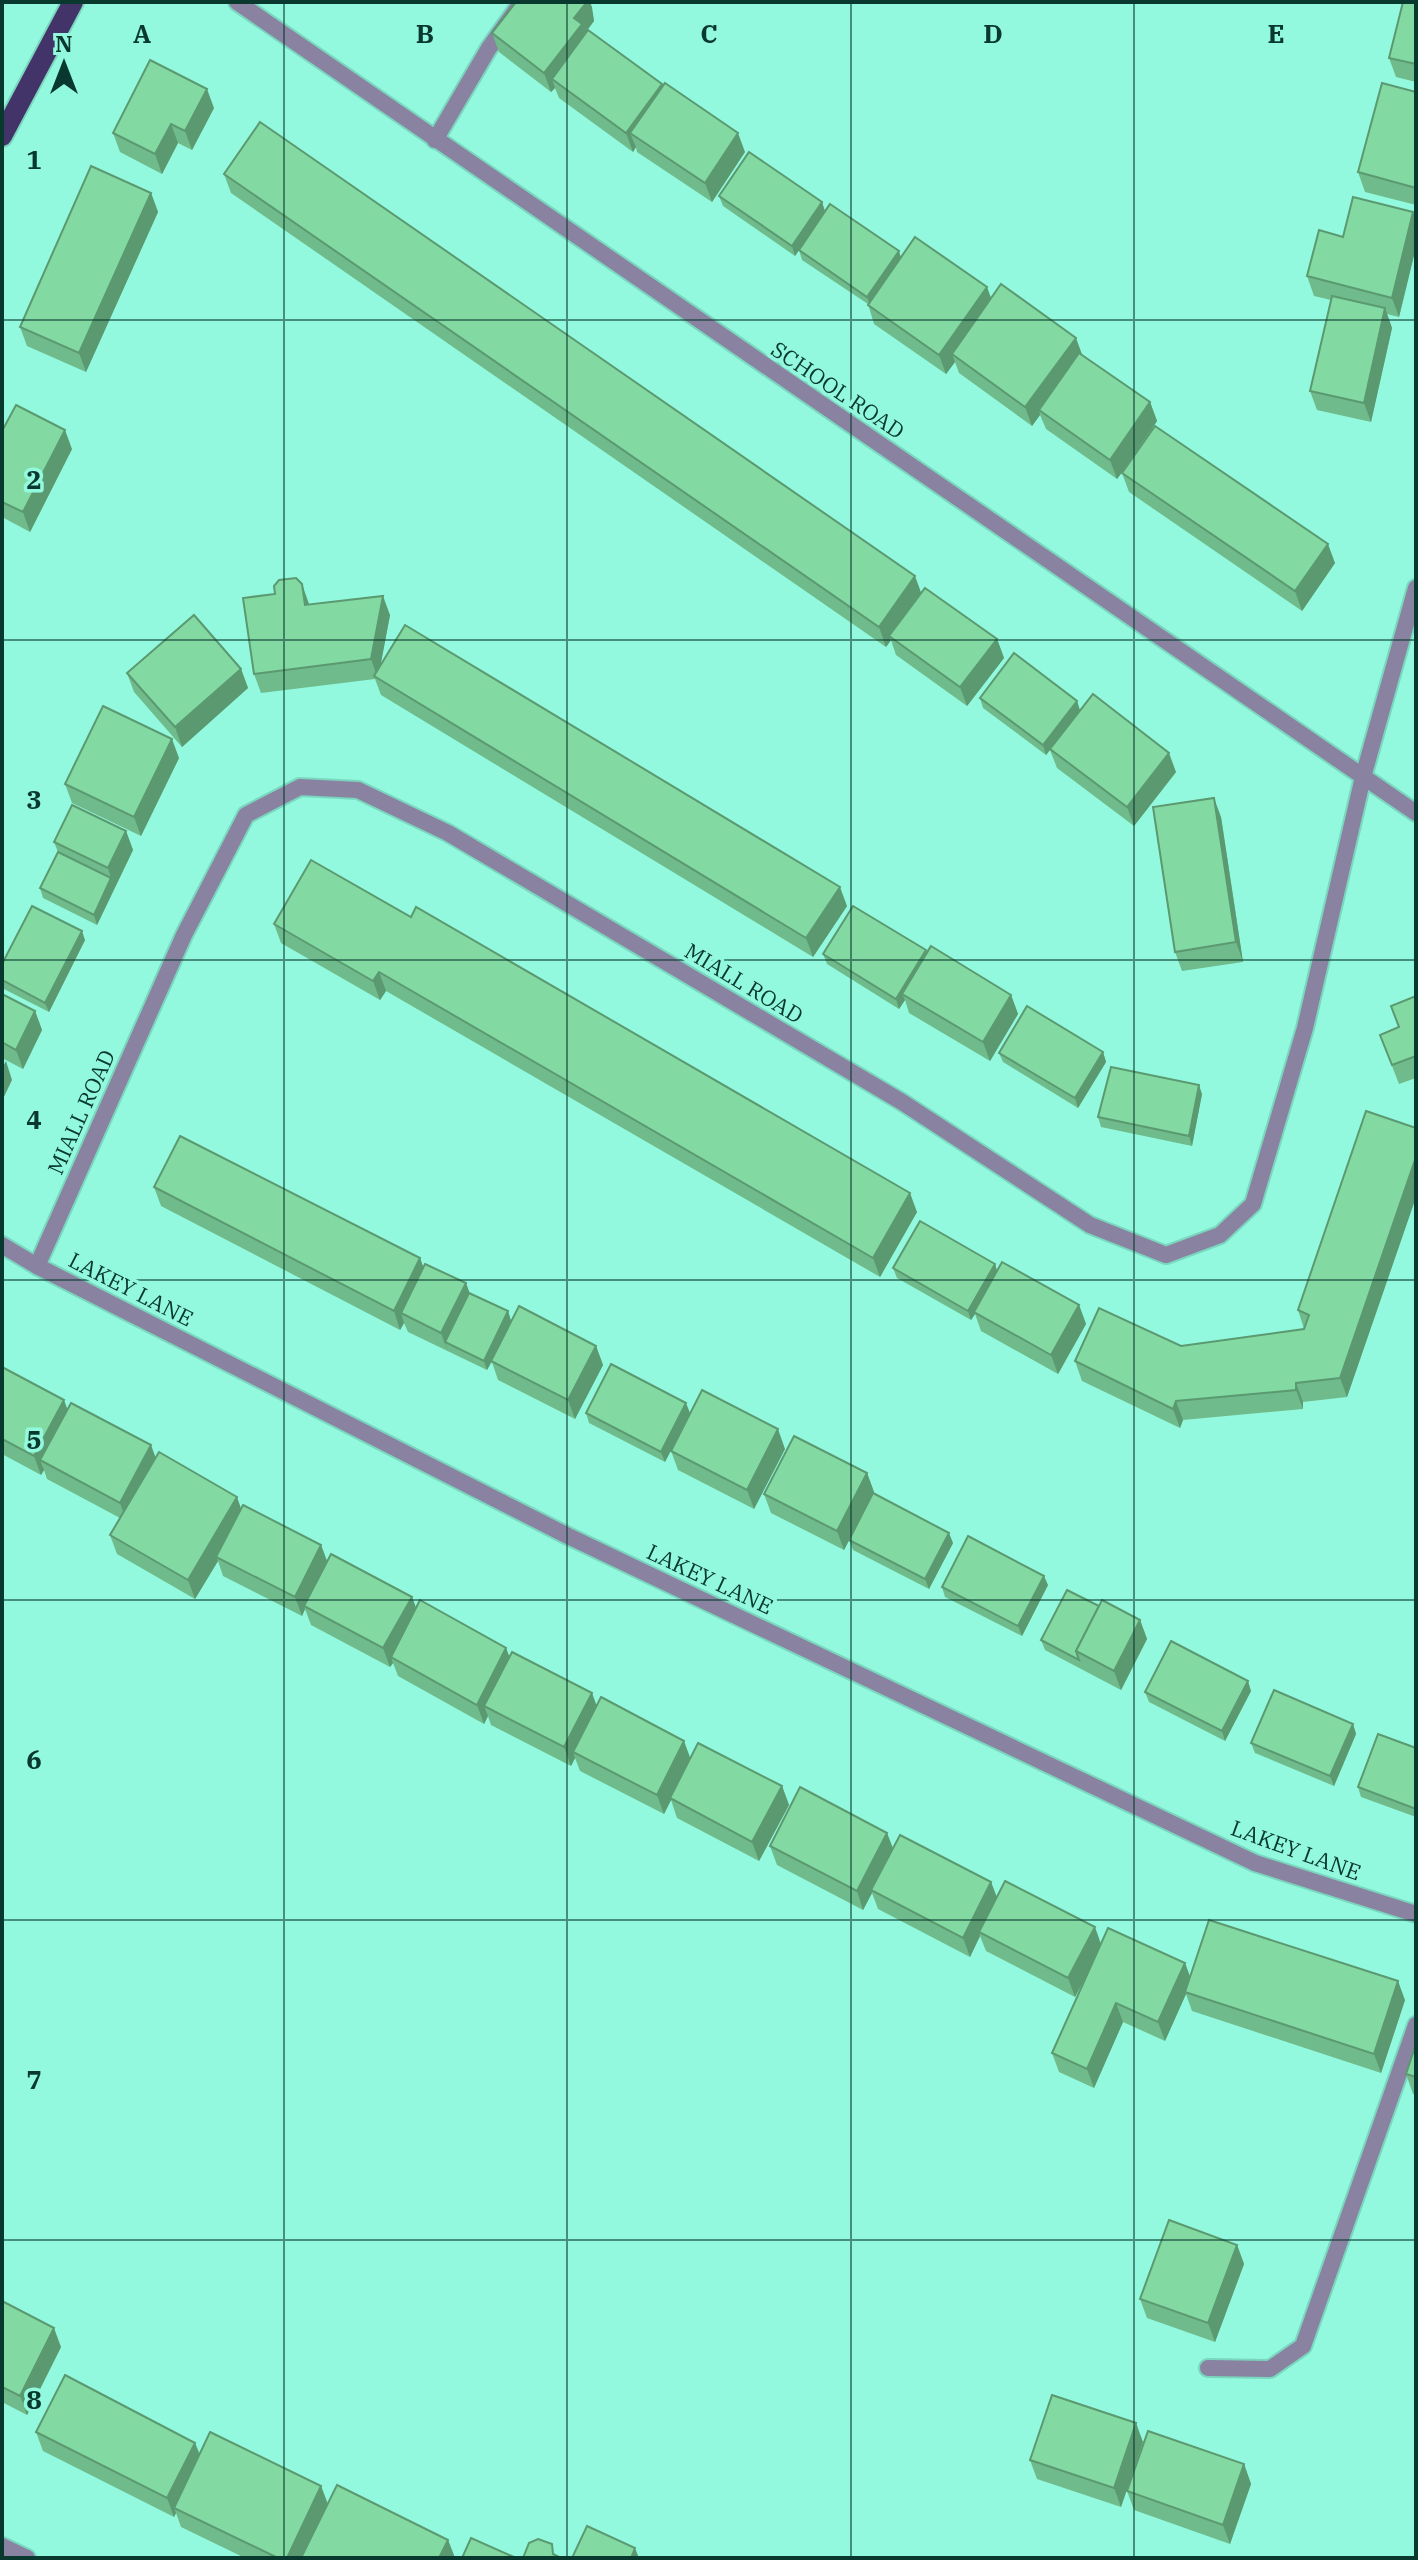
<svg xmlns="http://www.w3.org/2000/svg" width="1418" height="2560" viewBox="0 0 1418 2560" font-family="'IBM Plex Serif',serif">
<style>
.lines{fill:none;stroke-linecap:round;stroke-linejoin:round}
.service-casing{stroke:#7ad6be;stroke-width:20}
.minor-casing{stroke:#7ad6be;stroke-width:20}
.tertiary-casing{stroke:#7ad6be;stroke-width:20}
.primary-casing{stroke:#7ad6be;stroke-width:24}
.service{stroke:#8982a1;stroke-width:16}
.minor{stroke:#8982a1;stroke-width:16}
.tertiary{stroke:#8982a1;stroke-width:16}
.primary{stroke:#423368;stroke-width:20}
.wall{fill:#70bb8b}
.shaded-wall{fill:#5b9971}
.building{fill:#82daa2;stroke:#5b9971;stroke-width:2}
.grid{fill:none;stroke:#09382e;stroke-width:2;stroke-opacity:0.55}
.labels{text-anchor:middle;stroke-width:7;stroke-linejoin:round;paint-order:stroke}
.street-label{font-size:22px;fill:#09382e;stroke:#93f9de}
.grid-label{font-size:26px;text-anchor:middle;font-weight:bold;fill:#09382e;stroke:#93f9de;stroke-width:7;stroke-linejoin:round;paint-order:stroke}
</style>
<rect width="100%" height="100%" fill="#93f9de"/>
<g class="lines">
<g class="service-casing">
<path id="service" d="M 435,140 L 489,48 L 522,2"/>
</g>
<g class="minor-casing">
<g id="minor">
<path d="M 37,1266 L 184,935 L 246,815 L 300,787 L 358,790 L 448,833 L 902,1102 L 1090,1225 L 1166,1255 L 1220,1235 L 1253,1204 L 1305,1028 L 1363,777 L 1416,588"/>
<path d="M 1208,2368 L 1270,2369 L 1303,2346 L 1416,2025"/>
<path d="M 2,2546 L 27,2558"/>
</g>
</g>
<g class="tertiary-casing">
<g id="tertiary">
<path d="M 237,2 L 1416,813"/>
<path d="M 2,1245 L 37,1266 L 568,1536 L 1255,1863 L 1416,1914"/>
</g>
</g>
<g class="primary-casing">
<path id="primary" d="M 2,136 L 73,2"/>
</g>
<use href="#service" class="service"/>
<use href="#minor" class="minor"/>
<use href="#tertiary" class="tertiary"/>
<use href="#primary" class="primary"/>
</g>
<g class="wall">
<path d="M 516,2 L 590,2 L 594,21 L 585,33 L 662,84 L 663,87 L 745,152 L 712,202 L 637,152 L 636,147 L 633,152 L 559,98 L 555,88 L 551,92 L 499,52 L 492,33 Z"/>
<path d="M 1416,2 L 1416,82 L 1396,77 L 1389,58 Z"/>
<path d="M 1416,92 L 1416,205 L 1365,192 L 1358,172 Z"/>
<path d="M 214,108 L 192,150 L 178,143 L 162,174 L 120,152 L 113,133 Z"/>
<path d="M 224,174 L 997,639 L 1004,658 L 967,706 L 896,655 L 891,640 L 886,647 L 231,193 Z"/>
<path d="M 151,193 L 158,212 L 86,372 L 27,346 L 20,327 Z"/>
<path d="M 719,196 L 822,202 L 825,211 L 901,257 L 991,298 L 1082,355 L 1150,402 L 1157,421 L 1123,471 L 1335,563 L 1302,611 L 1129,492 L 1122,473 L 1117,479 L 1046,429 L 1040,415 L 1032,426 L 959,373 L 955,362 L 946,374 L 874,324 L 868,304 L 802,260 L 799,250 L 795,256 L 723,206 Z"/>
<path d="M 1416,219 L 1416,247 L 1399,317 L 1387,314 L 1392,328 L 1371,422 L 1317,410 L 1310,391 L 1331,300 L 1314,296 L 1307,276 L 1343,237 Z"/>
<path d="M 2,431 L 72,449 L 30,532 L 2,517 Z"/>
<path d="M 309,604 L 390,615 L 380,667 L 847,906 L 813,957 L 381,695 L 375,679 L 261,693 L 254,674 Z"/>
<path d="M 241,669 L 248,688 L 182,747 L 134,692 L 127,673 Z"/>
<path d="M 980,698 L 1077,701 L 1080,710 L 1176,772 L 1134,826 L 1057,768 L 1050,750 L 1046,755 L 983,708 Z"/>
<path d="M 179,758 L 141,836 L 72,803 L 65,784 Z"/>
<path d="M 1221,817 L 1243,962 L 1182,971 L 1175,952 Z"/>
<path d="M 126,831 L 133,850 L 97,925 L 43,898 L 40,888 L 58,852 L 54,842 Z"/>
<path d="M 274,924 L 917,1212 L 880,1277 L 386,991 L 380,1000 L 281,943 Z"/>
<path d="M 85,940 L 49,1012 L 2,988 L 2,964 Z"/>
<path d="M 926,950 L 927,953 L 1011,995 L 1018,1014 L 990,1061 L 909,1013 L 905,1000 L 899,1009 L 827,964 L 823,954 Z"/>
<path d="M 2,994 L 35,1011 L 42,1030 L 23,1069 L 2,1058 Z"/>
<path d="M 1416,996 L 1416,1078 L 1399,1084 L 1380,1035 L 1398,1027 Z"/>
<path d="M 1103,1052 L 1106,1062 L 1078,1108 L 1003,1062 L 999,1053 Z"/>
<path d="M 1202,1094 L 1192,1146 L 1101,1127 L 1098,1117 Z"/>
<path d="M 1416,1128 L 1416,1197 L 1347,1397 L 1303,1402 L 1303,1409 L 1183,1420 L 1180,1428 L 1082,1381 L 1075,1361 L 1304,1329 L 1298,1310 Z"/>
<path d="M 154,1187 L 420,1258 L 423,1267 L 466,1283 L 469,1293 L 508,1311 L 511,1321 L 596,1346 L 603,1365 L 575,1419 L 498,1380 L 492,1362 L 487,1370 L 408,1332 L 404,1323 L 400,1330 L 161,1206 Z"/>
<path d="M 995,1264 L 997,1271 L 1079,1305 L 1086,1324 L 1058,1374 L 981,1331 L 975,1314 L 971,1320 L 897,1278 L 893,1268 Z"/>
<path d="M 2,1367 L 67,1409 L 155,1458 L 241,1509 L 321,1545 L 327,1561 L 412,1597 L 416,1608 L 506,1648 L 510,1658 L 691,1758 L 782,1786 L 789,1805 L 759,1861 L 677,1818 L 671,1800 L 664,1814 L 580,1771 L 575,1758 L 571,1766 L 491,1725 L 488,1716 L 484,1724 L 398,1676 L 393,1663 L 390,1667 L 311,1625 L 305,1609 L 302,1616 L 223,1576 L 218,1561 L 195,1599 L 117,1554 L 110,1535 L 120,1518 L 47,1479 L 44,1470 L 41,1475 L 2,1454 Z"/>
<path d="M 586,1413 L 690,1413 L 665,1462 L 589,1423 Z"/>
<path d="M 785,1449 L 754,1509 L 678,1470 L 671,1451 Z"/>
<path d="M 867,1473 L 874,1492 L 844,1550 L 771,1513 L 764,1494 Z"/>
<path d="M 849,1540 L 953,1543 L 929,1589 L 853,1550 Z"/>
<path d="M 1048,1585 L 1022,1636 L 945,1597 L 942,1587 Z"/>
<path d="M 1099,1606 L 1140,1620 L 1147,1639 L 1121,1690 L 1045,1650 L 1041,1640 Z"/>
<path d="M 1251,1691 L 1225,1741 L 1149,1702 L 1145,1692 Z"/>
<path d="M 1353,1724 L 1356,1734 L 1334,1786 L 1255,1753 L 1251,1743 Z"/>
<path d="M 1416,1748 L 1416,1817 L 1361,1797 L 1358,1787 Z"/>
<path d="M 887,1833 L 893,1848 L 991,1882 L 997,1897 L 1101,1944 L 1185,1963 L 1190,1977 L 1405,2000 L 1381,2073 L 1192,2011 L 1186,1994 L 1165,2041 L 1123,2022 L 1094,2088 L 1059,2072 L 1052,2053 L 1087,1975 L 1075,1997 L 986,1951 L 980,1936 L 970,1957 L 878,1909 L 872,1893 L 863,1910 L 777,1865 L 770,1846 Z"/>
<path d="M 1416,2044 L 1416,2094 L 1413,2094 L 1406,2074 Z"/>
<path d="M 1237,2245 L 1244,2264 L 1215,2342 L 1147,2318 L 1140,2299 Z"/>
<path d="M 2,2301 L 61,2347 L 27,2415 L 2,2402 Z"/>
<path d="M 36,2432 L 195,2443 L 200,2454 L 321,2486 L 328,2504 L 448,2540 L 455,2558 L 245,2558 L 181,2527 L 176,2513 L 174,2517 L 43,2451 Z"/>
<path d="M 1143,2442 L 1121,2507 L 1037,2479 L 1030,2460 Z"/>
<path d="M 1244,2464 L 1251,2484 L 1230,2544 L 1134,2510 L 1127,2491 Z"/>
</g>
<g class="shaded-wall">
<path d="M 587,2 L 590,2 L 592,7 L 594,21 L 585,33 L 589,43 L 552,79 L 555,88 L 551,92 L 544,73 L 574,18 Z"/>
<path d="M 662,84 L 669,103 L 630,133 L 636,147 L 633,152 L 626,133 Z"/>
<path d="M 207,89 L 214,108 L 192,150 L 185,131 Z"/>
<path d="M 171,124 L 178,143 L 162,174 L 155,154 Z"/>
<path d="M 738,133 L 745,152 L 712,202 L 705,183 Z"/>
<path d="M 151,193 L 158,212 L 86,372 L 79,353 Z"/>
<path d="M 822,202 L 825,212 L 795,256 L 792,246 Z"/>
<path d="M 1413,212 L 1416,219 L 1416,247 L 1399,317 L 1392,298 Z"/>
<path d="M 899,251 L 902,261 L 871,307 L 867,297 Z"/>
<path d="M 987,287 L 994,306 L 952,354 L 955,362 L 946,374 L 939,355 Z"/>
<path d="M 1385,308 L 1392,328 L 1371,422 L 1364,403 Z"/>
<path d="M 1076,338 L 1083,357 L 1039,410 L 1040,415 L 1032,426 L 1025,407 Z"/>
<path d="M 1150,402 L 1157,421 L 1117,479 L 1110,460 Z"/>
<path d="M 65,430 L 72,449 L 30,532 L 23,512 Z"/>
<path d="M 1328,544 L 1335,563 L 1302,611 L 1295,591 Z"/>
<path d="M 915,576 L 922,595 L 889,636 L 891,640 L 886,647 L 879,627 Z"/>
<path d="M 302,584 L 309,604 L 312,624 L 305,605 Z"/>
<path d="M 383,596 L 390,615 L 378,679 L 371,659 Z"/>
<path d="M 997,639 L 1004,658 L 967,706 L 960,687 Z"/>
<path d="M 241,669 L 248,688 L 182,747 L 175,727 Z"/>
<path d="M 1077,701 L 1080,711 L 1046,755 L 1043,745 Z"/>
<path d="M 172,739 L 179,758 L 141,836 L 134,817 Z"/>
<path d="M 1169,753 L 1176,772 L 1134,826 L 1127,807 Z"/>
<path d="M 1214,798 L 1221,817 L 1243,962 L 1236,942 Z"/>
<path d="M 126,831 L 133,850 L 97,925 L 94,915 L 111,878 L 108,868 Z"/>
<path d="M 840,887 L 847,906 L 813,957 L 806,938 Z"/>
<path d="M 82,931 L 85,940 L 49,1012 L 45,1003 Z"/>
<path d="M 926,950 L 929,960 L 902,994 L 905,1000 L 899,1009 L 896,999 Z"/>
<path d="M 379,972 L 386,991 L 380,1000 L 373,981 Z"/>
<path d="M 1011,995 L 1018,1014 L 990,1061 L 983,1042 Z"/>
<path d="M 35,1011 L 42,1030 L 23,1069 L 16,1050 Z"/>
<path d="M 1103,1052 L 1106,1062 L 1078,1108 L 1075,1098 Z"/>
<path d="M 6,1061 L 12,1080 L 2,1101 L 2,1068 Z"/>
<path d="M 1199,1085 L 1202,1094 L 1192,1146 L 1189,1136 Z"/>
<path d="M 1416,1157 L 1416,1197 L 1347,1397 L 1340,1378 Z"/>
<path d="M 910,1193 L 917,1212 L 880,1277 L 873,1258 Z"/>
<path d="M 420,1258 L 427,1277 L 401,1313 L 404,1323 L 400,1330 L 394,1311 Z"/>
<path d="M 995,1264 L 998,1274 L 974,1312 L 975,1314 L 971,1320 L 968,1311 Z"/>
<path d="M 466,1283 L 473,1302 L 445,1342 L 448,1352 L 441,1333 Z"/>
<path d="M 1079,1305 L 1086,1324 L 1058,1374 L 1051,1355 Z"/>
<path d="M 508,1311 L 511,1321 L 487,1370 L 484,1361 Z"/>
<path d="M 596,1346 L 603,1365 L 575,1419 L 568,1400 Z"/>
<path d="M 1296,1383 L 1303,1402 L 1303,1409 L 1296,1390 Z"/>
<path d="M 64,1400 L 71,1419 L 40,1460 L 44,1470 L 41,1475 L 34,1456 Z"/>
<path d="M 1176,1401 L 1183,1420 L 1180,1428 L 1173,1409 Z"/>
<path d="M 686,1403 L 690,1413 L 665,1462 L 661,1452 Z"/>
<path d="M 778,1429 L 785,1449 L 754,1509 L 747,1490 Z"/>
<path d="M 151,1445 L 158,1464 L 127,1522 L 120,1503 Z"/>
<path d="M 867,1473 L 874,1492 L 844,1550 L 837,1531 Z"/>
<path d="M 237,1497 L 244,1517 L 216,1557 L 218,1561 L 195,1599 L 188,1580 Z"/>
<path d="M 949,1533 L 953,1543 L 929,1589 L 925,1579 Z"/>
<path d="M 321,1545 L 328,1564 L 304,1606 L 305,1609 L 302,1616 L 295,1597 Z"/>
<path d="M 1044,1576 L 1048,1585 L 1022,1636 L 1018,1626 Z"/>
<path d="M 412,1597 L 419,1616 L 391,1657 L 393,1663 L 390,1667 L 383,1648 Z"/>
<path d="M 1140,1620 L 1147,1639 L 1121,1690 L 1114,1671 Z"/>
<path d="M 506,1648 L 513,1667 L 484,1706 L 488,1716 L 484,1724 L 477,1705 Z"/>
<path d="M 1248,1681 L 1251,1691 L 1225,1741 L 1222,1731 Z"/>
<path d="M 592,1693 L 599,1712 L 573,1752 L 575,1758 L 571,1766 L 564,1747 Z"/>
<path d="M 1353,1724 L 1356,1734 L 1334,1786 L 1330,1776 Z"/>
<path d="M 684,1741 L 691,1760 L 664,1814 L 657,1795 Z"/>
<path d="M 782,1786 L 789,1805 L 759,1861 L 752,1842 Z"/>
<path d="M 887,1833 L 894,1852 L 871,1890 L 872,1893 L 863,1910 L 857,1891 Z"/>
<path d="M 991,1882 L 998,1901 L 979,1932 L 980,1936 L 970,1957 L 963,1938 Z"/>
<path d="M 1095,1927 L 1102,1947 L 1075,1997 L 1068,1978 Z"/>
<path d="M 1185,1963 L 1192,1982 L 1185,1992 L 1186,1994 L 1165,2041 L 1158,2022 Z"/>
<path d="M 1398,1981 L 1405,2000 L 1381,2073 L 1374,2054 Z"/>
<path d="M 1116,2003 L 1123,2022 L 1094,2088 L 1087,2069 Z"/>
<path d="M 1237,2245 L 1244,2264 L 1215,2342 L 1208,2323 Z"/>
<path d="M 54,2328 L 61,2347 L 27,2415 L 20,2396 Z"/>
<path d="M 1136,2423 L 1143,2442 L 1121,2507 L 1114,2488 Z"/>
<path d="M 195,2443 L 202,2462 L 174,2508 L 176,2513 L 174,2517 L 167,2498 Z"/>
<path d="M 1244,2464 L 1251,2484 L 1230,2544 L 1223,2525 Z"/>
<path d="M 321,2486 L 328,2505 L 303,2558 L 287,2558 Z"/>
<path d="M 448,2540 L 455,2558 L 439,2558 Z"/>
<path d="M 635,2548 L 639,2558 L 631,2558 Z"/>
</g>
<g class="building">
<path d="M 516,2 L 587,2 L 574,18 L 582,24 L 544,73 L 492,33 Z"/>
<path d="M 1403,2 L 1416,2 L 1416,64 L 1389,58 Z"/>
<path d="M 588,30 L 662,84 L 626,133 L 552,79 Z"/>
<path d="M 150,60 L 207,89 L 185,131 L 171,124 L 155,154 L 113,133 Z"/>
<path d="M 665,83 L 738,133 L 705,183 L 630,133 Z"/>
<path d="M 1382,83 L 1416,92 L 1416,188 L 1358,172 Z"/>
<path d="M 260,122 L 915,576 L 879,627 L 224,174 Z"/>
<path d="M 749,152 L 822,202 L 792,246 L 719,196 Z"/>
<path d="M 91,166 L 151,193 L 79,353 L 20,327 Z"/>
<path d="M 1353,197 L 1413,212 L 1392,298 L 1307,276 L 1319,230 L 1343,237 Z"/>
<path d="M 830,204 L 899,251 L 867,297 L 799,250 Z"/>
<path d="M 915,237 L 987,287 L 939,355 L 868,305 Z"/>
<path d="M 1001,284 L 1076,338 L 1025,407 L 952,354 Z"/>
<path d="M 1332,296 L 1385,308 L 1364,403 L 1310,391 Z"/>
<path d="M 1079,353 L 1150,402 L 1110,460 L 1039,410 Z"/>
<path d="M 16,405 L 65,430 L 23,512 L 2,502 L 2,431 Z"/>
<path d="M 1155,426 L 1328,544 L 1295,591 L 1122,473 Z"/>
<path d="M 296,578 L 302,584 L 305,605 L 383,596 L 371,659 L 254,674 L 243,598 L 275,594 L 274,586 L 279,580 Z"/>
<path d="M 925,588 L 997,639 L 960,687 L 889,636 Z"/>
<path d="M 194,615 L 241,669 L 175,727 L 127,673 Z"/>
<path d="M 405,625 L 840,887 L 806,938 L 374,676 Z"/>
<path d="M 1014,653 L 1077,701 L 1043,745 L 980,698 Z"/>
<path d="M 1093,694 L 1169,753 L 1127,807 L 1050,749 Z"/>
<path d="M 103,706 L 172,739 L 134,817 L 65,784 Z"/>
<path d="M 1214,798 L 1236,942 L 1175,952 L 1153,807 Z"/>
<path d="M 72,805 L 126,831 L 108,868 L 54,842 Z"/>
<path d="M 58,852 L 111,878 L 94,915 L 40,888 Z"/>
<path d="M 311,860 L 411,917 L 416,907 L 910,1193 L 873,1258 L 379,972 L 373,981 L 274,924 Z"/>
<path d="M 32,906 L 82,931 L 45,1003 L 2,980 L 2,964 Z"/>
<path d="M 853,906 L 926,950 L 896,999 L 823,954 Z"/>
<path d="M 931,946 L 1011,995 L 983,1042 L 902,994 Z"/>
<path d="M 2,994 L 35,1011 L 16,1050 L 2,1042 Z"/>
<path d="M 1416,996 L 1416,1056 L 1392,1065 L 1380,1035 L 1399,1027 L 1391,1006 Z"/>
<path d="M 1027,1006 L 1103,1052 L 1075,1098 L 999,1053 Z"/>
<path d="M 1111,1067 L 1199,1085 L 1189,1136 L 1098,1117 Z"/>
<path d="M 1366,1111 L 1416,1128 L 1416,1157 L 1340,1378 L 1296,1383 L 1296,1390 L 1176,1401 L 1173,1409 L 1075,1361 L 1099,1308 L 1181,1346 L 1304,1329 L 1309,1315 L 1298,1310 Z"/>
<path d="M 180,1136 L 420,1258 L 394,1311 L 154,1187 Z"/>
<path d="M 920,1221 L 995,1264 L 968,1311 L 893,1268 Z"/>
<path d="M 1002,1262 L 1079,1305 L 1051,1355 L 974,1312 Z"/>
<path d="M 425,1264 L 466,1283 L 441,1333 L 401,1313 Z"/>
<path d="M 469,1293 L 508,1311 L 484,1361 L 445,1342 Z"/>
<path d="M 519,1306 L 596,1346 L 568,1400 L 491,1361 Z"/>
<path d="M 611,1364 L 686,1403 L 661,1452 L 586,1413 Z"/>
<path d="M 2,1367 L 64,1400 L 34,1456 L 2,1439 Z"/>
<path d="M 702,1390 L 778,1429 L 747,1490 L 671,1451 Z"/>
<path d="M 71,1403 L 151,1445 L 120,1503 L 40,1460 Z"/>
<path d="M 794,1436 L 867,1473 L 837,1531 L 764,1494 Z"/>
<path d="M 159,1452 L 237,1497 L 188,1580 L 110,1535 Z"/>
<path d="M 873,1493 L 949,1533 L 925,1579 L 849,1540 Z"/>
<path d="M 243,1505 L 321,1545 L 295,1597 L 216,1557 Z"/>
<path d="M 968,1536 L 1044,1576 L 1018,1626 L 942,1587 Z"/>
<path d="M 331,1554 L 412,1597 L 383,1648 L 304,1606 Z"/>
<path d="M 1067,1590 L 1099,1606 L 1076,1651 L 1079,1660 L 1041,1640 Z"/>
<path d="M 420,1600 L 506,1648 L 477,1705 L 391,1657 Z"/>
<path d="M 1102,1600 L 1140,1620 L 1114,1671 L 1076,1651 Z"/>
<path d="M 1171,1641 L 1248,1681 L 1222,1731 L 1145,1692 Z"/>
<path d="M 512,1652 L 592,1693 L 564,1747 L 484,1706 Z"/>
<path d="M 1274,1690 L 1353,1724 L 1330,1776 L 1251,1743 Z"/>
<path d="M 601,1697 L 684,1741 L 657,1795 L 573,1752 Z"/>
<path d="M 1378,1734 L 1416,1748 L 1416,1809 L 1358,1787 Z"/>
<path d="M 698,1743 L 782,1786 L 752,1842 L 670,1798 Z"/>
<path d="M 800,1787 L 887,1833 L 857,1891 L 770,1846 Z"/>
<path d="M 900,1835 L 991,1882 L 963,1938 L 871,1890 Z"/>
<path d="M 1005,1881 L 1095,1927 L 1068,1978 L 979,1932 Z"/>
<path d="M 1209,1920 L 1398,1981 L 1374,2054 L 1185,1992 Z"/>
<path d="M 1108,1928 L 1185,1963 L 1158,2022 L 1116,2003 L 1087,2069 L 1052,2053 Z"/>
<path d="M 1416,2044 L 1416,2077 L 1406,2074 Z"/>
<path d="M 1169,2220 L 1237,2245 L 1208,2323 L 1140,2299 Z"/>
<path d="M 2,2301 L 54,2328 L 20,2396 L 2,2387 Z"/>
<path d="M 65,2375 L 195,2443 L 167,2498 L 36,2432 Z"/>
<path d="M 1052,2395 L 1136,2423 L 1114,2488 L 1030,2460 Z"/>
<path d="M 1148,2431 L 1244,2464 L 1223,2525 L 1127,2491 Z"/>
<path d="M 210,2432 L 321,2486 L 287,2558 L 278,2558 L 174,2508 Z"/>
<path d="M 337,2485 L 448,2540 L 439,2558 L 301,2558 Z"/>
<path d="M 587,2526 L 635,2548 L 631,2558 L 572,2558 Z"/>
<path d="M 471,2538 L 516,2558 L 462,2558 Z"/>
<path d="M 538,2539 L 552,2544 L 553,2554 L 561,2558 L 523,2558 L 529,2543 Z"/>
</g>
<path class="grid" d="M 284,2 L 284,2558M 567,2 L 567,2558M 851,2 L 851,2558M 1134,2 L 1134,2558M 2,320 L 1416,320M 2,640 L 1416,640M 2,960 L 1416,960M 2,1280 L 1416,1280M 2,1600 L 1416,1600M 2,1920 L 1416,1920M 2,2240 L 1416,2240"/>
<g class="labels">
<g class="street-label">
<text transform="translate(838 390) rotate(34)" y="8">SCHOOL ROAD</text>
<text transform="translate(744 983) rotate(31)" y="8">MIALL ROAD</text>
<text transform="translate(81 1112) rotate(-66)" y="8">MIALL ROAD</text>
<text transform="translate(131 1289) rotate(27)" y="8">LAKEY LANE</text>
<text transform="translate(710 1579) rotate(25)" y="8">LAKEY LANE</text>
<text transform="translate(1296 1850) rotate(20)" y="8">LAKEY LANE</text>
</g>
</g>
<g class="grid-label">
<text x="142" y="43">A</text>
<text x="425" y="43">B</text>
<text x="709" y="43">C</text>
<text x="993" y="43">D</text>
<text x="1276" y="43">E</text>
<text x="34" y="169">1</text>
<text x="34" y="489">2</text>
<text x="34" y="809">3</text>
<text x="34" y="1129">4</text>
<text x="34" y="1449">5</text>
<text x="34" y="1769">6</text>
<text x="34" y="2089">7</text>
<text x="34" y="2409">8</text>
</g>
<rect width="1418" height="2560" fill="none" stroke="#09382e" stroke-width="8"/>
<g transform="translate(64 64)" stroke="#93f9de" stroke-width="6" paint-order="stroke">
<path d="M0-6L14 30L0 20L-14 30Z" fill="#09382e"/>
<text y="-12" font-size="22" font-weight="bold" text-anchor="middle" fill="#09382e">N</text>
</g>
</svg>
